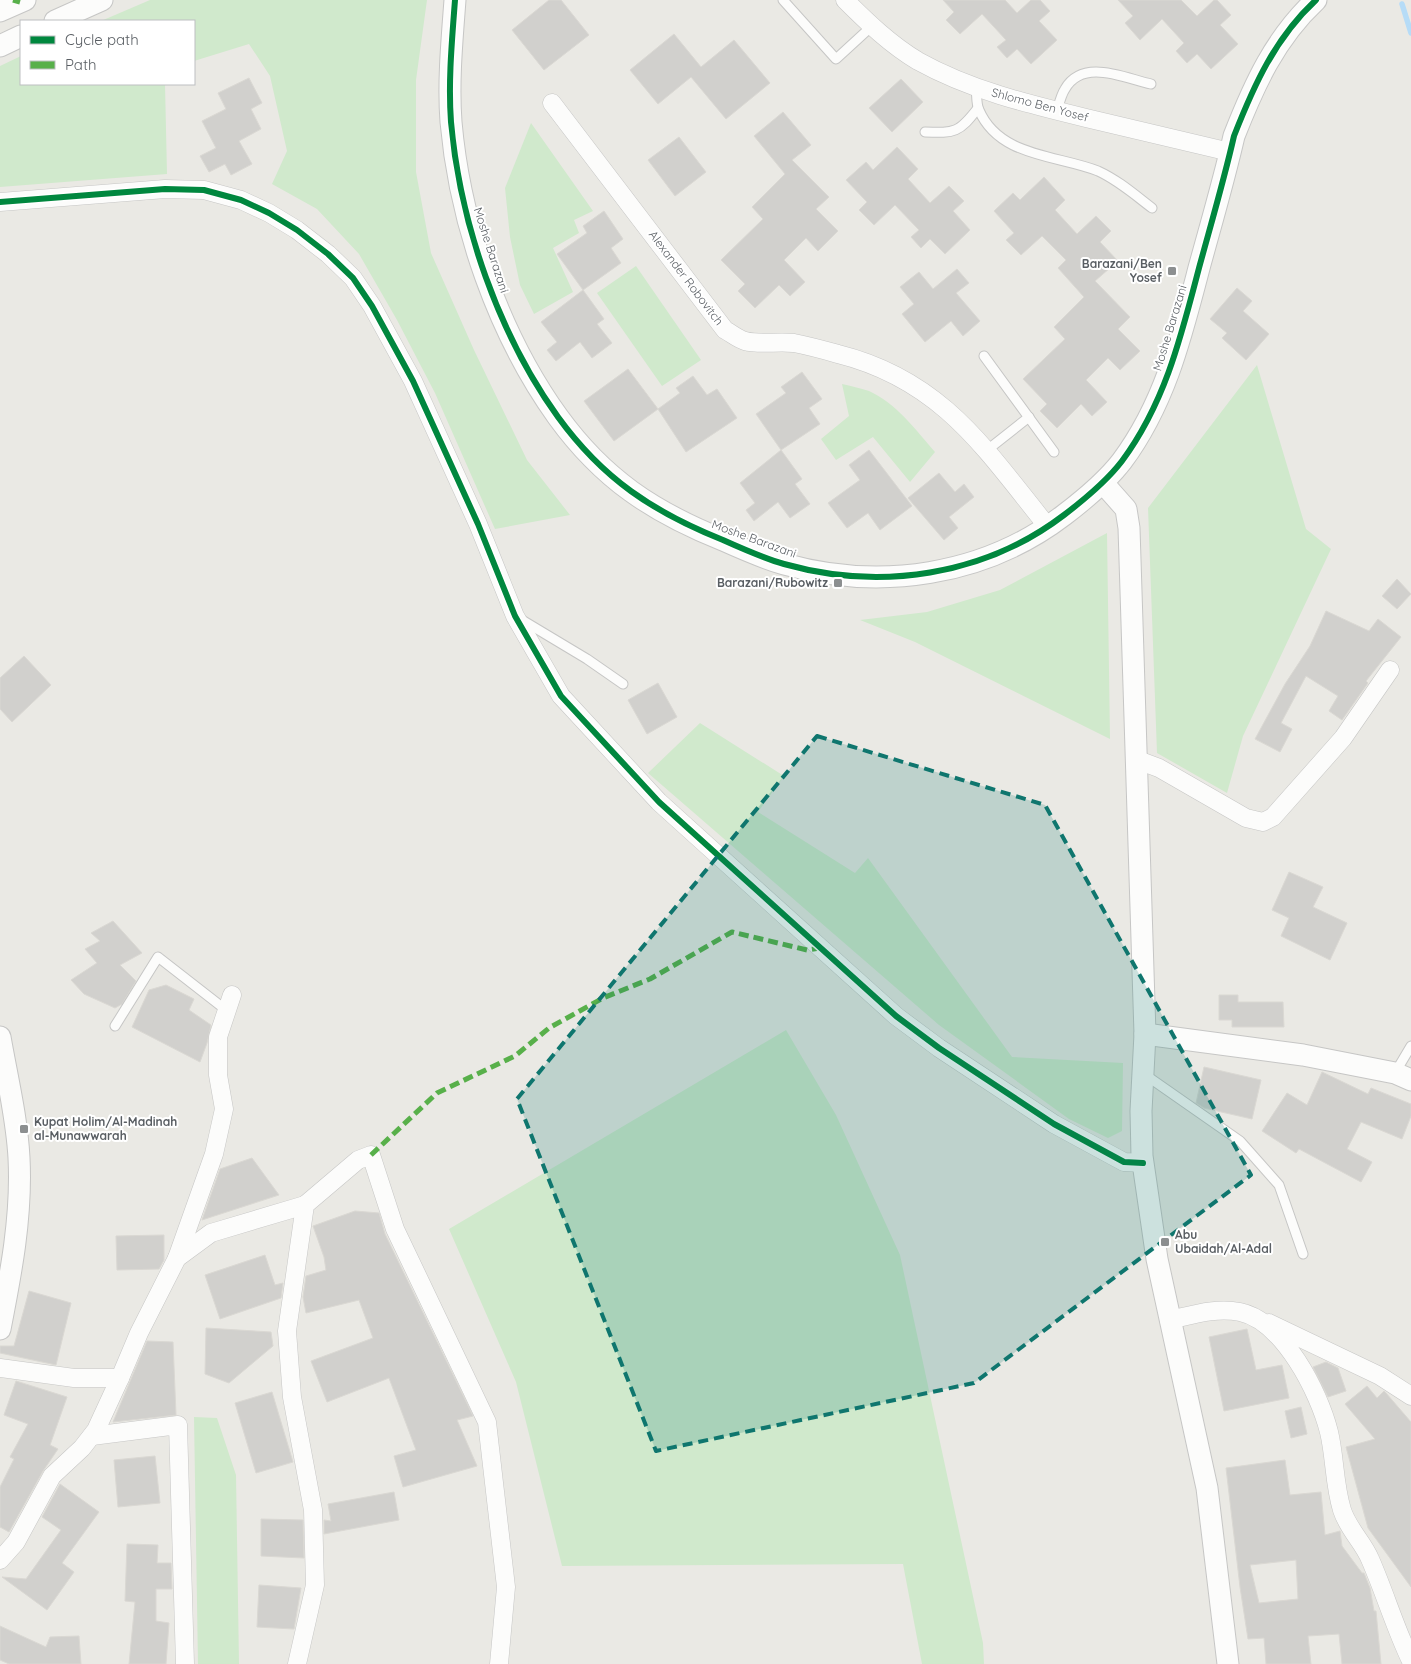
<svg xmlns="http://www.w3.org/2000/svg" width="1411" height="1664" viewBox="0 0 1411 1664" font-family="Quicksand,sans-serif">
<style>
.green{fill:#d0e9cc}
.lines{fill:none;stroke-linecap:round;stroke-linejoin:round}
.stream{stroke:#b6dcf7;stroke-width:5.5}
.building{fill:#d1d0cd;stroke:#dad8d3;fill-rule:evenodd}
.service-casing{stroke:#c6c6c5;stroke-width:11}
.minor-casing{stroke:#c6c6c5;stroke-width:19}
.tertiary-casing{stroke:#c6c6c5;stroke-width:23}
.service{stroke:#fcfcfb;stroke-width:9}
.minor{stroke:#fcfcfb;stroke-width:18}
.tertiary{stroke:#fcfcfb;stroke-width:21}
.quiet{stroke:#58b04a;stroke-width:5;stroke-dasharray:10 5;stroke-linecap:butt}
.cycleway-casing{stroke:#fff;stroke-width:9}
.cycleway{stroke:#00873e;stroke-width:6}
.marked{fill:#0f766e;fill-opacity:0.2;stroke:#0f766e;stroke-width:4;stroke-dasharray:10 6;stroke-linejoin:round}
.poi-dot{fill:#8c8f90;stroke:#fff;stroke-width:2}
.labels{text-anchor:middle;stroke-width:4;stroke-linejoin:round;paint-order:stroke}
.street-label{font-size:12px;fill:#595e63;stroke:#fff}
.poi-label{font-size:12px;font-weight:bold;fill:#595e63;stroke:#fff;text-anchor:end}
</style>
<rect width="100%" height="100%" fill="#eae9e4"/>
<g class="green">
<path d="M 150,0 L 427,0 L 416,80 L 416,172 L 431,253 L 474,350 L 527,460 L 570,515 L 495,529 L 435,393 L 397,320 L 359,254 L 317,209 L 272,184 L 287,151 L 270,76 L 249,44 L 194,61 L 194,21 L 101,21 Z"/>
<path d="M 21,56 L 21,84 L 165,84 L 167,174 L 0,187 L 0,66 Z"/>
<path d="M 531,123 L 593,211 L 574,220 L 579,233 L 553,248 L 573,292 L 534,314 L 520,285 L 510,237 L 505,188 Z"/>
<path d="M 636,266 L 701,360 L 662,386 L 597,293 Z"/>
<path d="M 1257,365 L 1306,529 L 1331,549 L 1243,736 L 1227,793 L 1157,753 L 1148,508 Z"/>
<path d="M 842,384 C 851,386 860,388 869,391 C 896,403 916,430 935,452 L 910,482 L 873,437 L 836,460 L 821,439 L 849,416 Z"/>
<path d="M 1107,533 L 1110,739 L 915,642 L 860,620 L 927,612 L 1000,590 Z"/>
<path d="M 700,723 L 784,776 L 758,812 L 855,873 L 868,858 L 1012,1057 L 1123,1063 L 1122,1131 L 1108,1138 L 1069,1119 L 939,1025 L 648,773 Z"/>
<path d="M 786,1030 L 836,1115 L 900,1255 L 983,1643 L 984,1664 L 922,1664 L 903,1564 L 562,1566 L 516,1382 L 449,1229 Z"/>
<path d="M 194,1417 L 217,1418 L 236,1475 L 239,1664 L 198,1664 Z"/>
</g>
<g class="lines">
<path class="stream" d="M 1402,4 L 1411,33"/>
</g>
<g class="building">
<path d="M 549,0 L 561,0 L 589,35 L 544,70 L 512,30 Z"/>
<path d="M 943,0 L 1005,0 L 1017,13 L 1031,0 L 1040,0 L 1050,11 L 1039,21 L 1057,40 L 1031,64 L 1017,49 L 1007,58 L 997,47 L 1006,40 L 982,14 L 960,34 L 946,20 L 954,12 Z"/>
<path d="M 1118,0 L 1181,0 L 1197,16 L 1214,0 L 1217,0 L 1231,15 L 1220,25 L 1238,44 L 1211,69 L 1197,54 L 1187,63 L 1176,51 L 1184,43 L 1162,19 L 1140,40 L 1125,23 L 1133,16 Z"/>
<path d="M 674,34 L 701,67 L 734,40 L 770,83 L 726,119 L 691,77 L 658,104 L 630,70 Z"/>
<path d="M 249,78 L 262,103 L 251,109 L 261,129 L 239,141 L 252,164 L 231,175 L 225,164 L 209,172 L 200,156 L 216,148 L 202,121 L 226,109 L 218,93 Z"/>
<path d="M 901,79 L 923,102 L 892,132 L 869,108 Z"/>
<path d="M 783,112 L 811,145 L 792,160 L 829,197 L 816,209 L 838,231 L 818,251 L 806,238 L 784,260 L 805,282 L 790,296 L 779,285 L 755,308 L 738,291 L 745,284 L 721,260 L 763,219 L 752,207 L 785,174 L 754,136 Z"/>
<path d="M 679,137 L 706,172 L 675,196 L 648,160 Z"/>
<path d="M 897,147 L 918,169 L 908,179 L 930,203 L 949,186 L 964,201 L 953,211 L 970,230 L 945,254 L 930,239 L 921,248 L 911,237 L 919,230 L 895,205 L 874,225 L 859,210 L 867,202 L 846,180 L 866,162 L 873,170 Z"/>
<path d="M 1044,177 L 1065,200 L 1055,210 L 1077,234 L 1096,216 L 1111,231 L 1100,242 L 1118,261 L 1095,281 L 1130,317 L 1118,329 L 1140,351 L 1120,370 L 1108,358 L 1086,380 L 1107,402 L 1092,416 L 1081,404 L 1057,428 L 1040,411 L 1047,404 L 1023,379 L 1065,339 L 1054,327 L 1084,297 L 1058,268 L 1066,260 L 1042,236 L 1021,255 L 1006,240 L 1014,233 L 994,211 L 1013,193 L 1020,200 Z"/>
<path d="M 604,211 L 623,239 L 611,248 L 621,263 L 583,290 L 604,319 L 597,324 L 612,343 L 592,358 L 580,342 L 556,361 L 547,350 L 557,342 L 541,322 L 583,290 L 557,254 L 587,233 L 583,226 Z"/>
<path d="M 957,269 L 969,283 L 956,293 L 980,321 L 963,336 L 951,321 L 925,342 L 902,314 L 914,304 L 900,287 L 919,272 L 933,289 Z"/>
<path d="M 1237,288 L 1252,301 L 1243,311 L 1269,334 L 1246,360 L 1222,338 L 1227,333 L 1210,319 Z"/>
<path d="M 628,369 L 658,409 L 614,441 L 584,401 Z"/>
<path d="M 802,372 L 822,399 L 809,408 L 820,424 L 781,450 L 756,414 L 786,393 L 781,387 Z"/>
<path d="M 693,376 L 707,395 L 717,389 L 737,418 L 686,452 L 658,409 L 680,393 L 676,388 Z"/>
<path d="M 781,450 L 802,479 L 795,484 L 810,504 L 790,518 L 778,502 L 754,521 L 746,510 L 755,503 L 740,483 Z"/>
<path d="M 869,450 L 912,506 L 880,530 L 868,513 L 847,528 L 828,503 L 860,480 L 849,465 Z"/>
<path d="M 939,473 L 955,492 L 964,484 L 974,497 L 949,517 L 958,528 L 944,540 L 908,498 Z"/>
<path d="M 1397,579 L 1411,594 L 1397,609 L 1382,596 Z"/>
<path d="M 1326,611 L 1369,631 L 1378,619 L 1401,637 L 1366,681 L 1368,683 L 1342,720 L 1329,711 L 1338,696 L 1306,676 L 1281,723 L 1292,729 L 1280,752 L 1255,739 L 1285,684 L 1310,646 Z"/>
<path d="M 24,656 L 51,685 L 12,722 L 0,709 L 0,678 Z"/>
<path d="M 658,683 L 677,717 L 647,734 L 628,700 Z"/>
<path d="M 1289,872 L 1323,887 L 1313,907 L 1347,923 L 1330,960 L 1281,936 L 1289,918 L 1272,910 Z"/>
<path d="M 113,921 L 142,953 L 120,965 L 136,981 L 122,1004 L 115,1008 L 84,994 L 71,980 L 97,963 L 85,949 L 100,941 L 91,933 Z"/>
<path d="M 166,985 L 194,999 L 189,1010 L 211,1025 L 207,1043 L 200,1062 L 132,1027 L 149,990 Z"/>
<path d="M 1219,995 L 1238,995 L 1238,1002 L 1283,1002 L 1284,1027 L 1232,1027 L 1232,1020 L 1219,1020 Z"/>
<path d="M 1204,1067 L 1261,1080 L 1252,1119 L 1204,1108 L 1196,1103 Z"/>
<path d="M 1322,1072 L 1368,1094 L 1371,1088 L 1411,1104 L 1411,1116 L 1402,1139 L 1361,1122 L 1347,1149 L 1372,1162 L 1361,1182 L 1299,1149 L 1296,1153 L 1262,1131 L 1287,1093 L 1307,1105 Z"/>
<path d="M 252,1158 L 279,1195 L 202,1220 L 220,1169 Z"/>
<path d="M 355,1211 L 379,1213 L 385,1234 L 473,1416 L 457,1420 L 477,1466 L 403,1487 L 394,1456 L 416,1450 L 389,1378 L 327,1402 L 311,1361 L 373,1338 L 359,1300 L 306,1313 L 303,1297 L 306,1276 L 326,1270 L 324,1257 L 313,1226 Z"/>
<path d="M 164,1235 L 164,1260 L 159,1269 L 117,1270 L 116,1236 Z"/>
<path d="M 265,1255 L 275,1285 L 283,1283 L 281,1298 L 220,1319 L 205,1275 Z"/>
<path d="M 29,1291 L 71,1303 L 56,1365 L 0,1353 L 0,1346 L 14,1346 Z"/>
<path d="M 206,1328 L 271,1332 L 273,1346 L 229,1383 L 205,1374 Z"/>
<path d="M 1247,1329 L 1256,1370 L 1282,1365 L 1289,1398 L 1224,1411 L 1209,1337 Z"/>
<path d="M 147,1341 L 173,1342 L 176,1415 L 113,1422 Z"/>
<path d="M 1326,1362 L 1338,1368 L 1346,1391 L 1328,1397 L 1313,1367 Z"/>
<path d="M 16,1381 L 67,1397 L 50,1445 L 58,1449 L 43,1471 L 9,1532 L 0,1527 L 0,1487 L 14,1459 L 10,1457 L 28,1424 L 4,1415 Z"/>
<path d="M 1367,1386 L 1377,1398 L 1384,1391 L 1386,1393 L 1411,1422 L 1411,1587 L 1368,1528 L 1346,1447 L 1375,1439 L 1345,1404 Z"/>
<path d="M 272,1392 L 293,1462 L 256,1473 L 235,1403 Z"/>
<path d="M 1301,1407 L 1307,1434 L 1291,1438 L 1285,1411 Z"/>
<path d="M 155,1456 L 160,1503 L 118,1507 L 114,1460 Z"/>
<path d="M 1285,1460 L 1290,1495 L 1321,1492 L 1325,1535 L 1340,1531 L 1342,1546 L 1362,1573 L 1364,1573 L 1370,1588 L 1374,1611 L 1376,1611 L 1381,1664 L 1342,1664 L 1339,1634 L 1308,1636 L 1311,1664 L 1266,1664 L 1264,1638 L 1248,1639 L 1240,1587 L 1226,1468 ZM 1296,1560 L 1298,1599 L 1259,1603 L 1250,1565 Z"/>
<path d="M 60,1484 L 99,1512 L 62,1563 L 74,1572 L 47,1610 L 2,1577 L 26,1579 L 61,1530 L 42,1517 Z"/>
<path d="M 394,1492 L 399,1520 L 324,1534 L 324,1520 L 331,1521 L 328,1504 Z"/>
<path d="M 261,1519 L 303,1520 L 304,1558 L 261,1556 Z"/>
<path d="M 127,1544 L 158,1545 L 157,1563 L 171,1563 L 172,1589 L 156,1589 L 156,1621 L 169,1623 L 166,1664 L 129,1664 L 135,1602 L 125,1601 Z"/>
<path d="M 259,1585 L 301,1588 L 294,1629 L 257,1627 Z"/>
<path d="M 0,1626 L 46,1647 L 50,1637 L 79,1636 L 81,1664 L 9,1664 L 0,1660 Z"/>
</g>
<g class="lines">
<g class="service-casing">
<g id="service">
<path d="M 783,0 L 836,59 L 872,26"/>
<path d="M 976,87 C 977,94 976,104 979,110 C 999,157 1057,155 1098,171 C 1118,180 1135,195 1152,208"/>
<path d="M 1057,111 C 1059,104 1061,95 1065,89 C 1083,58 1124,78 1151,84"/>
<path d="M 925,132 C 955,133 959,133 978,108"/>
<path d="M 984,356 L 1054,452"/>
<path d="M 986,451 L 1029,417"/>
<path d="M 522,620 L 587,659 L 623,684"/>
<path d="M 115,1026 L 158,957 L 226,1010"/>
<path d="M 1395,1073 L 1411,1046"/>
<path d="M 1144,1074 L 1240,1141 L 1279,1185 L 1303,1254"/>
</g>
</g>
<g class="minor-casing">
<g id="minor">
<path d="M 845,0 C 867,22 891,45 918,61 C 970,90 1028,104 1086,118 C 1134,129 1182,141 1230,152"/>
<path d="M 552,103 L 725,330 C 731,333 738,339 745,341 C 759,345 778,341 794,343 C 809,346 824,350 838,354 C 942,380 985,449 1048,527"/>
<path d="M 0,202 L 165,189 L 204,190 L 241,200 L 269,213 L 297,230 L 328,254 L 353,278 L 372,306 L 413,381 L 478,524 L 515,616 L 561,696 L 659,802 L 896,1016 L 939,1048 L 1054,1124 L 1124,1162 L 1143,1163"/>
<path d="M 1135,759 L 1159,768 L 1246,818 L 1263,822 L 1273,817 L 1343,738 L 1390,670"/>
<path d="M 177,1258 L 214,1154 L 224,1109 L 218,1075 L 218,1037 L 232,995"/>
<path d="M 1169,1320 C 1192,1315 1216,1307 1240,1312 C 1283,1321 1319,1392 1329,1432 C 1335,1457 1334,1484 1342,1510 C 1348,1529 1363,1542 1370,1559 C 1385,1593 1395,1628 1411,1661"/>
<path d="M 1269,1323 L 1380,1376 L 1411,1396"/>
<path d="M 0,1368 L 74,1378 L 120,1378 L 139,1333 L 177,1258 L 211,1233 L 305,1205"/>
<path d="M 92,1436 L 178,1425 L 185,1664"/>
<path d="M 0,1560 L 16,1542 L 52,1476 L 82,1448 L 96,1430 L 120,1378"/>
<path d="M 297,1664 L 315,1585 L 313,1510 L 292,1397 L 287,1331 L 305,1205 L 358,1160 L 371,1155 L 395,1229 L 487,1422 L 506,1587 L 499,1664"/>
</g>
</g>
<g class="tertiary-casing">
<g id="tertiary">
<path d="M 455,0 C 452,40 448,82 451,122 C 460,224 499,335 558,417 C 603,479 653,512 723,540 C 743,549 763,558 784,564 C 880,591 984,576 1064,515 C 1085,499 1106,482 1122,461 C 1165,403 1181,337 1199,268 C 1211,224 1224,180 1234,136 C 1254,85 1275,38 1316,0"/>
<path d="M 0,11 L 25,0"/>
<path d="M 55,21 L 102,0"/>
<path d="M 0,46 L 21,36"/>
<path d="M 1103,483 L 1126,509 L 1129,528 L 1145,1034 L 1141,1111 L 1142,1156 L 1157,1259 L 1207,1488 L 1228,1664"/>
<path d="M 1145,1034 L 1303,1055 L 1395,1073 L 1411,1080"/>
<path d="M 0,1037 C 7,1077 17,1118 19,1158 C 22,1216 11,1273 0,1329"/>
</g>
</g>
<use href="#service" class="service"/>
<use href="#minor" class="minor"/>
<use href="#tertiary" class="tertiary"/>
<g class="quiet">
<path d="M 13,0 L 20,2"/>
<path d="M 371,1155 L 437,1093 L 515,1056 L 549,1028 L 603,998 L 650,979 L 732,932 L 807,950 L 820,948"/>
</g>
<g class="cycleway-casing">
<g id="cycleway">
<path d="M 455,0 C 452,40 448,82 451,122 C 460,224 499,335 558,417 C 603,479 653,512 723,540 C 743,549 763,558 784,564 C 880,591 984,576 1064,515 C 1085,499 1106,482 1122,461 C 1165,403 1181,337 1199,268 C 1211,224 1224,180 1234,136 C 1254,85 1275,38 1316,0"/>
<path d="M 0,202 L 165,189 L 204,190 L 241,200 L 269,213 L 297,230 L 328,254 L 353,278 L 372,306 L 413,381 L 478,524 L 515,616 L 561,696 L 659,802 L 896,1016 L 939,1048 L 1054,1124 L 1124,1162 L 1143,1163"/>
</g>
</g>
<use href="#cycleway" class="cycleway"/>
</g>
<path class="marked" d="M 817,736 L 1045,805 L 1251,1175 L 974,1383 L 656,1451 L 517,1099 Z"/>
<g class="poi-dot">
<rect x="1167" y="266" width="10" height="10" rx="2.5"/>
<rect x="833" y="578" width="10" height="10" rx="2.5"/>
<rect x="19" y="1124" width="10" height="10" rx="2.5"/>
<rect x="1160" y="1237" width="10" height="10" rx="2.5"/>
</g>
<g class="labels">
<g class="street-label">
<text transform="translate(1040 105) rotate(15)" y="4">Shlomo Ben Yosef</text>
<text transform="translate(491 250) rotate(72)" y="4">Moshe Barazani</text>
<text transform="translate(686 278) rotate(53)" y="4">Alexander Robovitch</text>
<text transform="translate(1170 328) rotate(-73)" y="4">Moshe Barazani</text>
<text transform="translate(754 539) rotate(20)" y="4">Moshe Barazani</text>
</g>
<g class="poi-label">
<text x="1162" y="268">Barazani/Ben<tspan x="1162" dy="14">Yosef</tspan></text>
<text x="828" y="587">Barazani/Rubowitz</text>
<text x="34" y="1126" text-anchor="start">Kupat Holim/Al-Madinah<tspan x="34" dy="14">al-Munawwarah</tspan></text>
<text x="1175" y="1239" text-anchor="start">Abu<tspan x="1175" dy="14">Ubaidah/Al-Adal</tspan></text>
</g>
</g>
<rect x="20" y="20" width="175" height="65" fill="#ffffff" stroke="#bdbfc1"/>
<rect x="30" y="36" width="25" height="8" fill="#00873e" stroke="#bdbfc1"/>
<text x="65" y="45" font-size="15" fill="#595e63">Cycle path</text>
<rect x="30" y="61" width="25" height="8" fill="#58b04a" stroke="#bdbfc1"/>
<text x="65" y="70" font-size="15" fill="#595e63">Path</text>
</svg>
